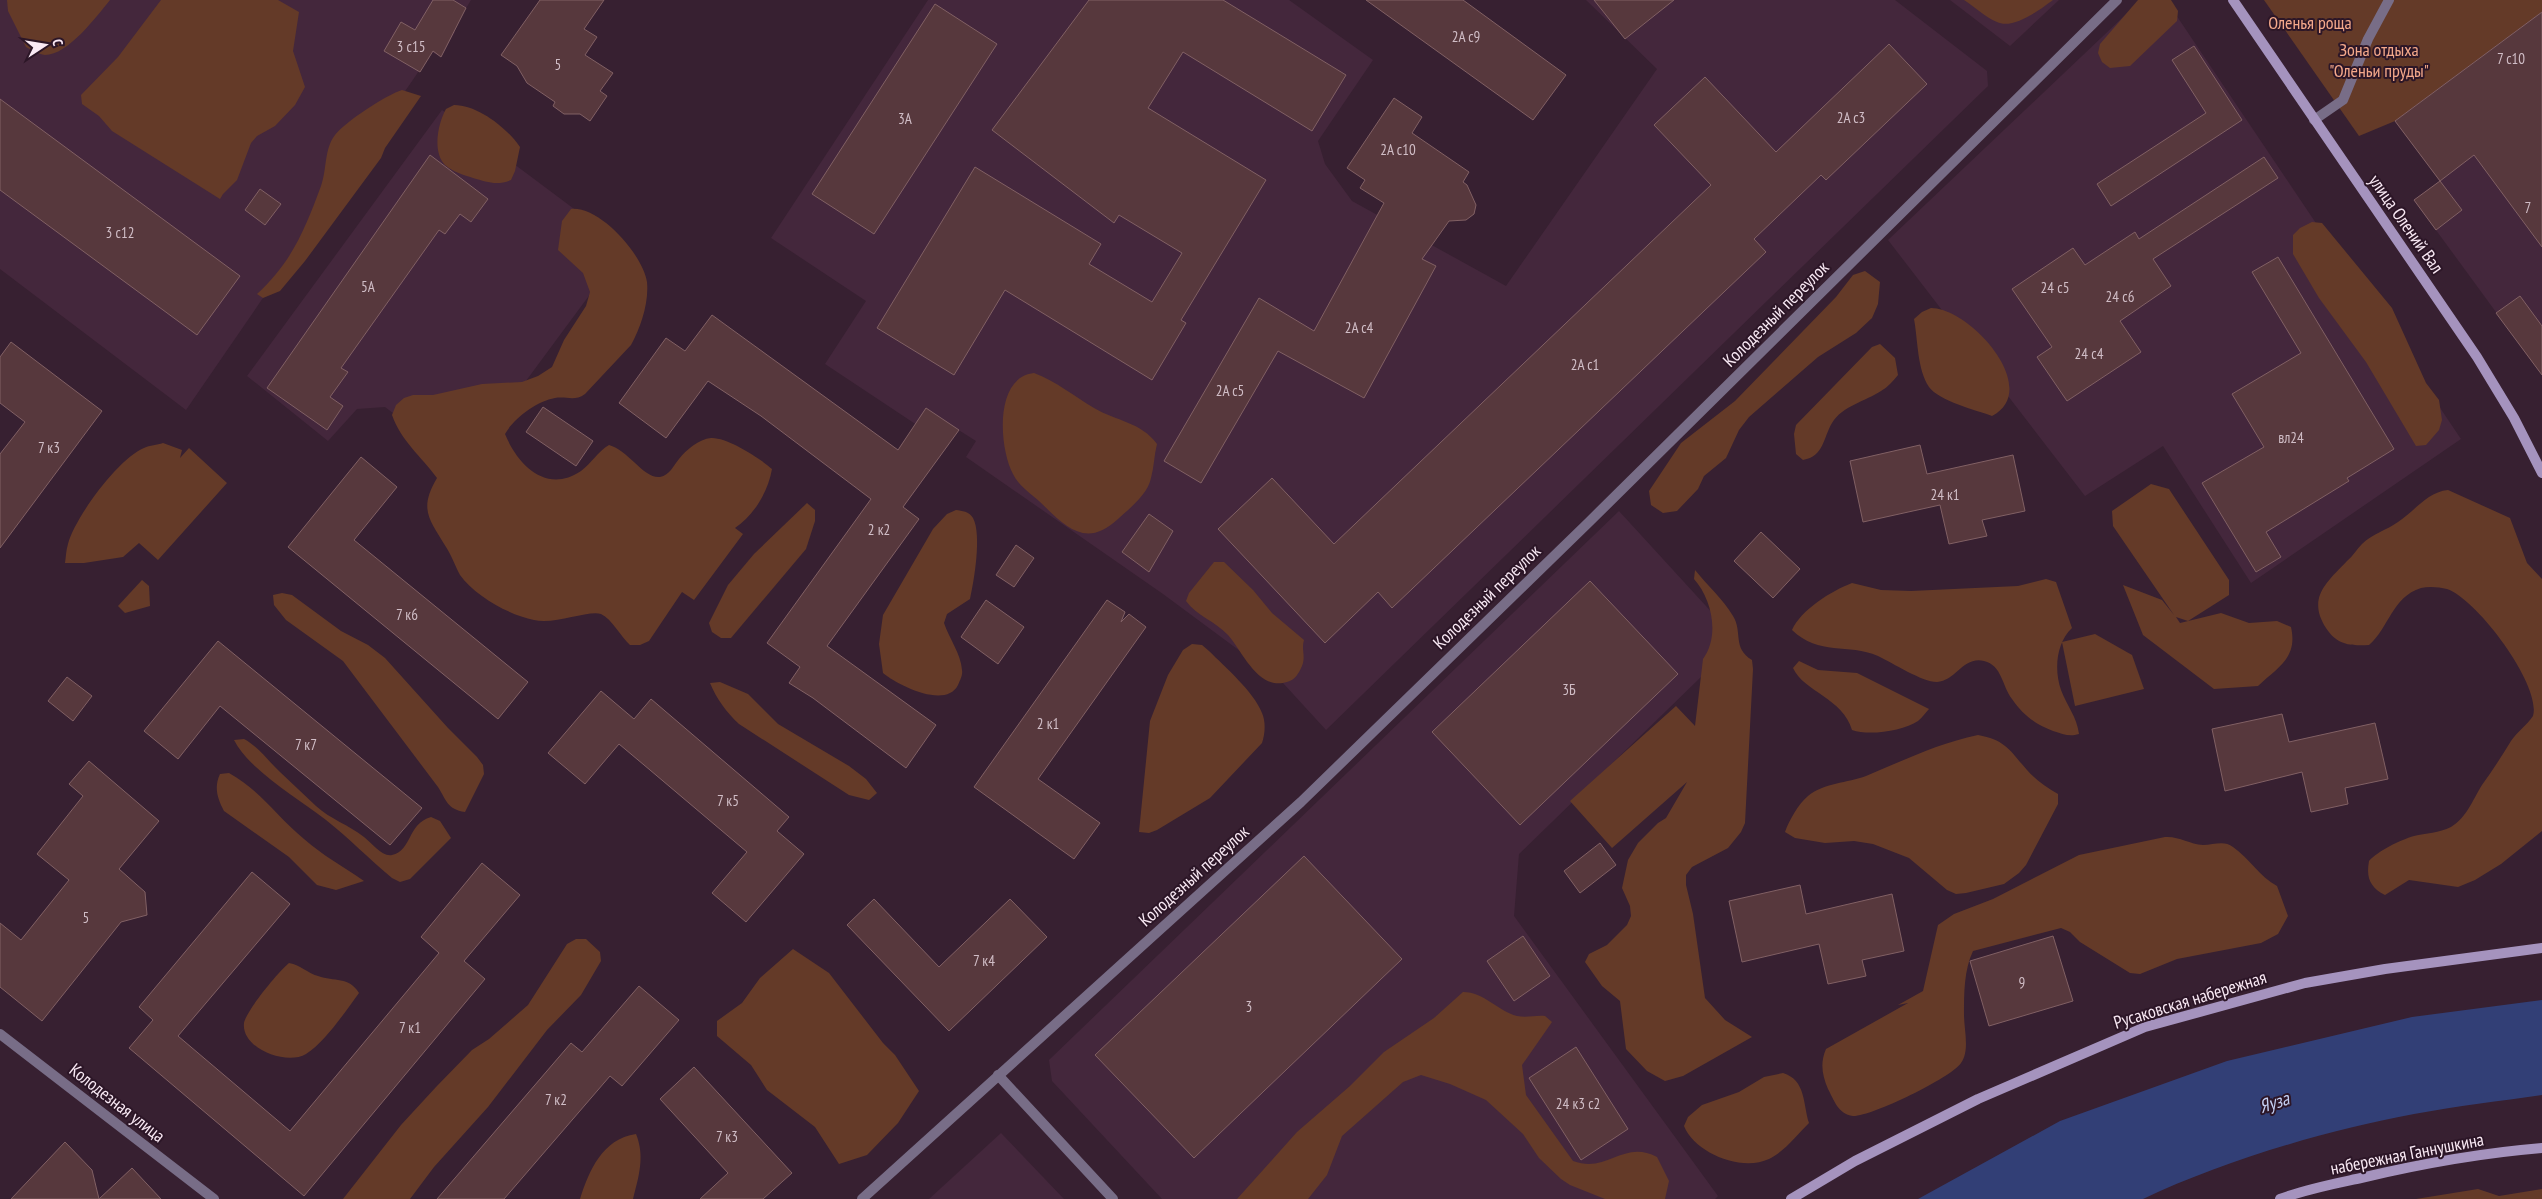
<svg xmlns="http://www.w3.org/2000/svg" width="2542" height="1199" viewBox="0 0 2542 1199" font-family="'PT Sans Narrow',sans-serif">
<style>
.built{fill:#44273c}
.green{fill:#643a28}
.water{fill:#323f76}
.building{fill:#57383d;stroke:#816064}
.lines{fill:none;stroke-linecap:round;stroke-linejoin:round}
.minor{stroke:#786d87;stroke-width:10}
.secondary{stroke:#a593be;stroke-width:10}
.labels{text-anchor:middle;stroke-width:4;stroke-linejoin:round;paint-order:stroke}
.number-label{font-size:15px;fill:#d0bdc6}
.park-label{font-size:18px;fill:#f5a98b;stroke:#2c1627}
.street-label{font-size:18px;fill:#f9e9f4;stroke:#2c1627}
.water-label{font-size:19px;font-style:italic;fill:#c4cff2;stroke:#2c1627}
</style>
<rect width="100%" height="100%" fill="#372031"/>
<g class="built">
<path d="M 0,0 L 471,0 L 453,30 L 455,32 L 441,57 L 432,52 L 186,410 L 0,269 Z"/>
<path d="M 928,0 L 1289,0 L 1373,60 L 1318,141 L 1325,164 L 1352,201 L 1506,286 L 1657,69 L 1586,0 L 1895,0 L 1987,71 L 1988,86 L 1326,730 L 1283,683 L 1163,594 L 966,457 L 976,441 L 957,429 L 947,445 L 825,364 L 866,301 L 771,238 Z"/>
<path d="M 1950,0 L 2059,0 L 2010,46 Z"/>
<path d="M 2141,0 L 2166,0 L 2461,439 L 2251,583 L 2163,446 L 2085,496 L 1888,240 Z"/>
<path d="M 2542,12 L 2542,375 L 2414,200 L 2440,181 L 2395,121 Z"/>
<path d="M 442,110 L 625,247 L 463,466 L 385,407 L 357,409 L 328,441 L 247,376 Z"/>
<path d="M 1619,511 L 1738,641 L 1519,854 L 1514,916 L 1718,1196 L 1715,1199 L 1162,1199 L 1052,1081 L 1049,1060 Z"/>
<path d="M 1001,1133 L 1064,1199 L 929,1199 Z"/>
</g>
<g class="green">
<path d="M 7,0 L 110,0 C 96,17 68,55 45,55 C 38,54 32,50 26,47 L 8,11 Z"/>
<path d="M 161,0 L 278,0 L 299,12 L 293,51 L 305,87 L 295,105 L 275,126 L 257,136 L 251,143 L 237,180 L 223,194 L 220,199 L 112,131 L 99,116 L 82,104 L 81,95 L 118,57 Z"/>
<path d="M 1964,0 L 2053,0 C 2041,9 2013,30 1997,22 C 1985,17 1975,7 1964,0 Z"/>
<path d="M 2138,0 L 2171,0 L 2178,11 L 2177,21 L 2130,66 L 2110,68 L 2102,62 L 2098,53 L 2100,44 Z"/>
<path d="M 2264,0 L 2542,0 L 2542,12 L 2395,121 L 2359,136 Z"/>
<path d="M 402,90 L 421,96 L 385,148 L 381,158 L 305,261 L 280,291 L 263,298 L 257,294 C 292,262 305,229 321,186 C 327,170 324,149 335,135 C 345,122 386,95 402,90 Z"/>
<path d="M 454,105 C 478,105 507,128 520,147 L 515,171 L 511,180 C 497,186 487,182 473,178 C 464,175 453,172 445,165 C 432,152 438,123 446,109 Z"/>
<path d="M 571,209 C 600,206 643,255 647,282 C 649,302 641,327 631,345 L 585,394 C 574,402 567,396 555,398 C 537,401 514,418 505,434 C 518,466 547,494 581,471 C 592,463 597,452 609,445 C 628,450 644,479 660,477 C 670,475 673,466 679,459 C 686,450 699,439 711,438 C 727,437 761,459 772,469 C 768,492 754,515 735,528 L 743,534 L 694,600 L 682,592 L 649,641 L 640,645 L 630,645 C 621,637 612,619 601,614 C 588,610 555,625 534,620 C 509,615 475,596 460,575 C 455,566 452,556 446,547 C 430,520 418,510 437,478 C 421,456 401,441 392,415 L 396,405 L 404,398 L 413,395 L 433,395 L 482,384 L 522,382 L 538,376 L 552,367 L 564,340 L 586,306 L 590,292 L 583,273 L 558,250 L 562,221 Z"/>
<path d="M 2312,222 L 2322,223 L 2392,308 L 2426,383 L 2439,400 L 2442,420 L 2439,430 L 2426,445 L 2416,446 L 2366,362 L 2319,298 L 2293,254 L 2293,235 L 2300,228 Z"/>
<path d="M 1865,271 L 1880,282 L 1878,304 L 1872,318 L 1856,333 L 1818,357 L 1749,417 L 1739,430 L 1726,458 L 1704,476 L 1698,489 L 1677,511 L 1663,513 L 1651,505 L 1649,491 L 1681,443 L 1735,401 L 1836,297 L 1853,275 Z"/>
<path d="M 1931,308 C 1970,308 2043,389 1992,416 C 1976,410 1939,401 1929,387 C 1917,369 1918,340 1914,319 L 1922,312 Z"/>
<path d="M 1880,344 L 1895,358 L 1898,375 C 1893,381 1888,387 1881,391 C 1866,401 1842,406 1832,423 C 1823,438 1824,456 1803,460 L 1796,454 L 1794,434 L 1796,425 L 1872,347 Z"/>
<path d="M 1034,373 C 1057,382 1074,396 1094,408 C 1116,421 1141,422 1157,444 C 1154,456 1154,467 1151,478 C 1148,494 1129,509 1118,519 C 1085,550 1064,525 1039,501 C 1030,493 1018,485 1013,474 C 999,448 994,377 1034,373 Z"/>
<path d="M 163,443 L 182,450 L 180,458 L 189,448 L 227,483 L 158,560 L 139,543 L 123,557 L 84,563 L 65,563 C 66,557 66,550 68,544 C 75,517 119,458 144,448 C 150,445 157,445 163,443 Z"/>
<path d="M 2151,484 L 2169,489 L 2229,580 L 2229,595 L 2188,621 L 2176,617 L 2180,623 L 2221,613 L 2249,623 L 2277,621 L 2291,627 C 2298,658 2278,667 2258,686 L 2214,689 L 2143,635 L 2123,585 L 2162,600 L 2174,615 L 2113,526 L 2112,511 Z"/>
<path d="M 2448,490 L 2510,518 L 2527,563 L 2542,579 L 2542,831 L 2501,864 L 2475,880 L 2458,887 L 2409,880 L 2385,895 C 2370,887 2366,878 2369,861 C 2378,851 2400,840 2414,836 C 2426,833 2439,833 2451,827 C 2467,817 2472,801 2482,785 C 2492,771 2502,756 2511,741 C 2517,732 2527,725 2533,716 C 2542,686 2477,599 2447,589 C 2439,587 2429,586 2421,588 C 2392,597 2389,628 2369,645 C 2350,646 2337,645 2326,628 C 2307,598 2326,583 2347,561 C 2353,556 2357,549 2362,544 C 2372,534 2387,530 2398,522 C 2415,511 2427,492 2448,490 Z"/>
<path d="M 807,503 L 815,510 L 815,521 L 806,549 L 731,638 L 721,638 L 712,632 L 709,623 L 728,585 L 754,554 Z"/>
<path d="M 956,510 C 962,511 969,511 973,518 C 982,535 974,581 970,599 L 947,614 L 944,623 C 949,638 961,654 962,670 C 963,675 960,680 958,685 C 946,709 899,686 883,673 L 879,644 L 883,615 L 933,529 L 947,514 Z"/>
<path d="M 1214,562 L 1224,562 L 1253,590 L 1272,613 L 1304,640 C 1301,649 1306,656 1302,666 C 1299,673 1295,680 1287,682 C 1258,691 1243,652 1228,635 C 1215,621 1197,616 1186,601 L 1189,593 Z"/>
<path d="M 1695,570 C 1707,585 1723,599 1733,616 C 1743,632 1732,648 1752,660 L 1753,669 L 1745,823 L 1741,832 L 1728,848 L 1692,867 L 1686,875 L 1686,885 L 1693,914 L 1705,998 L 1725,1020 L 1752,1037 L 1683,1076 L 1665,1081 L 1647,1071 L 1626,1049 L 1620,1001 L 1602,986 L 1585,962 L 1589,954 L 1607,945 L 1627,925 L 1631,916 L 1630,906 L 1622,888 L 1628,860 L 1638,843 L 1658,823 L 1666,818 L 1687,782 L 1612,848 L 1570,801 L 1676,706 L 1695,726 L 1703,659 C 1720,636 1712,599 1694,579 Z"/>
<path d="M 2046,579 L 2056,582 L 2072,628 C 2056,643 2054,670 2061,690 C 2067,706 2077,717 2079,734 C 2069,737 2063,734 2053,731 C 2035,724 2023,715 2012,699 C 2002,686 2002,665 1984,661 C 1963,656 1956,681 1937,682 C 1922,682 1893,663 1878,656 C 1848,643 1819,656 1792,630 C 1801,610 1831,591 1852,583 L 1881,590 L 1911,591 L 2018,586 Z"/>
<path d="M 142,580 L 149,586 L 150,606 L 125,613 L 118,606 Z"/>
<path d="M 282,593 L 292,595 L 341,631 L 368,645 L 385,658 L 448,728 L 477,757 L 483,765 L 484,774 L 465,812 C 447,809 447,801 438,787 L 343,661 L 286,620 L 274,605 L 273,595 Z"/>
<path d="M 2095,634 L 2132,655 L 2144,689 L 2075,706 L 2062,642 Z"/>
<path d="M 1192,644 L 1202,645 L 1209,651 C 1225,667 1254,692 1262,713 C 1266,722 1265,734 1262,743 L 1210,798 L 1157,830 L 1149,833 L 1139,832 L 1150,721 L 1168,675 L 1183,650 Z"/>
<path d="M 1799,661 L 1818,670 L 1857,673 L 1929,709 C 1926,712 1922,718 1918,721 C 1903,731 1869,736 1852,730 C 1843,698 1804,692 1793,668 Z"/>
<path d="M 720,682 L 748,694 L 778,724 L 849,766 L 866,779 L 877,793 L 869,800 L 849,795 L 739,724 C 727,713 716,698 710,683 Z"/>
<path d="M 1978,735 C 2006,740 2010,751 2027,770 C 2036,780 2046,787 2058,794 L 2058,804 L 2026,865 L 2019,873 L 2004,884 L 1966,893 L 1956,894 L 1947,890 L 1909,858 L 1873,844 L 1854,841 L 1825,843 L 1795,838 L 1785,832 C 1789,821 1798,804 1808,796 C 1823,783 1848,783 1866,776 C 1902,761 1939,743 1978,735 Z"/>
<path d="M 244,739 C 259,747 268,761 280,772 C 292,783 304,795 316,806 C 330,819 349,825 364,837 C 372,843 382,857 392,855 C 412,851 407,824 431,817 L 440,821 L 451,838 L 410,879 L 400,882 L 392,878 C 369,859 349,838 326,820 C 298,798 250,771 234,740 Z"/>
<path d="M 229,773 C 260,790 277,817 304,839 C 322,855 344,867 364,881 L 336,890 L 317,885 L 289,857 L 224,811 C 217,798 214,787 220,774 Z"/>
<path d="M 2165,837 C 2179,836 2189,844 2203,845 C 2214,845 2224,840 2233,847 C 2250,859 2259,876 2277,886 L 2288,916 L 2278,934 L 2261,943 L 2177,959 L 2140,974 L 2130,973 L 2080,942 L 2070,932 L 2061,928 L 1973,951 C 1964,970 1964,993 1964,1015 C 1964,1029 1970,1051 1961,1063 C 1951,1078 1870,1117 1853,1116 C 1838,1114 1834,1100 1828,1089 C 1822,1075 1820,1063 1826,1049 L 1908,1003 L 1898,1005 L 1923,991 L 1938,925 L 1954,914 L 1993,899 L 2079,855 Z"/>
<path d="M 576,939 L 586,939 L 600,952 L 601,961 L 581,995 L 547,1030 L 488,1107 L 434,1167 L 410,1199 L 343,1199 L 401,1125 L 436,1087 L 472,1050 L 489,1039 L 528,1005 L 567,944 Z"/>
<path d="M 793,949 L 829,973 L 883,1043 L 895,1055 L 919,1091 L 898,1123 L 867,1155 L 839,1164 L 815,1127 L 767,1090 L 751,1065 L 717,1036 L 717,1021 L 742,1003 L 760,978 Z"/>
<path d="M 289,963 C 301,965 307,973 318,976 C 334,982 349,976 359,993 C 345,1012 325,1042 306,1054 C 286,1066 241,1048 244,1023 C 246,1011 279,971 289,963 Z"/>
<path d="M 1463,992 C 1484,992 1498,1011 1517,1016 C 1527,1018 1536,1015 1545,1016 L 1552,1022 L 1522,1065 L 1526,1095 L 1573,1161 C 1608,1174 1623,1139 1657,1157 L 1669,1181 L 1665,1199 L 1605,1199 L 1570,1185 L 1561,1179 L 1539,1158 L 1523,1134 L 1486,1100 L 1450,1084 L 1421,1075 L 1403,1082 L 1342,1136 L 1327,1175 L 1308,1199 L 1237,1199 L 1297,1132 L 1350,1086 L 1384,1052 L 1434,1018 Z"/>
<path d="M 1783,1073 C 1806,1080 1803,1104 1809,1123 C 1797,1135 1785,1151 1769,1159 C 1741,1172 1695,1153 1684,1126 L 1688,1117 L 1702,1105 L 1739,1092 L 1764,1077 Z"/>
<path d="M 636,1134 C 645,1156 639,1176 633,1199 L 580,1199 C 589,1171 602,1139 636,1134 Z"/>
<path d="M 2478,1189 L 2499,1196 L 2542,1189 L 2542,1199 L 2416,1199 Z"/>
</g>
<path class="water" d="M 2542,1000 L 2542,1095 C 2500,1101 2457,1106 2414,1114 C 2327,1130 2223,1161 2143,1199 L 1918,1199 L 2060,1121 L 2227,1061 L 2412,1017 Z"/>
<g class="building">
<path d="M 433,0 L 453,0 L 466,8 L 441,57 L 433,51 L 420,72 L 384,51 L 401,22 L 415,30 Z"/>
<path d="M 540,0 L 604,0 L 584,29 L 597,37 L 585,55 L 613,73 L 600,91 L 607,96 L 590,121 L 580,114 L 564,114 L 553,106 L 555,102 L 527,83 L 517,66 L 501,55 Z"/>
<path d="M 1089,0 L 1223,0 L 1346,75 L 1312,131 L 1183,52 L 1148,108 L 1266,180 L 1181,320 L 1186,323 L 1152,380 L 1005,290 L 954,375 L 877,328 L 975,167 L 1101,244 L 1089,264 L 1152,302 L 1182,253 L 1119,215 L 1114,223 L 992,130 Z"/>
<path d="M 1366,0 L 1463,0 L 1566,75 L 1533,120 Z"/>
<path d="M 1594,0 L 1674,0 L 1625,39 Z"/>
<path d="M 935,4 L 997,44 L 874,234 L 812,194 Z"/>
<path d="M 2542,12 L 2542,247 L 2474,155 L 2440,181 L 2395,121 Z"/>
<path d="M 1889,44 L 1927,84 L 1826,180 L 1821,175 L 1754,239 L 1766,252 L 1392,608 L 1378,592 L 1325,643 L 1218,529 L 1272,478 L 1334,544 L 1711,185 L 1654,125 L 1705,77 L 1776,152 Z"/>
<path d="M 2194,46 L 2242,120 L 2111,206 L 2097,184 L 2206,113 L 2172,60 Z"/>
<path d="M 1394,98 L 1422,117 L 1412,133 L 1469,172 L 1463,182 L 1467,185 L 1476,205 L 1474,214 L 1466,220 L 1449,221 L 1422,259 L 1436,266 L 1364,398 L 1278,351 L 1201,483 L 1164,461 L 1259,298 L 1314,331 L 1384,203 L 1360,188 L 1365,180 L 1347,168 Z"/>
<path d="M 0,99 L 240,276 L 197,335 L 0,190 Z"/>
<path d="M 430,155 L 488,199 L 471,222 L 460,214 L 445,234 L 439,230 L 341,368 L 348,372 L 330,397 L 343,406 L 327,430 L 267,388 Z"/>
<path d="M 2264,157 L 2278,178 L 2153,259 L 2171,286 L 2120,321 L 2141,352 L 2067,401 L 2037,357 L 2052,347 L 2012,289 L 2073,248 L 2085,265 L 2135,232 L 2139,239 Z"/>
<path d="M 2440,181 L 2462,210 L 2436,230 L 2414,200 Z"/>
<path d="M 260,189 L 281,204 L 265,225 L 245,210 Z"/>
<path d="M 2278,257 L 2394,449 L 2347,478 L 2349,481 L 2266,532 L 2281,557 L 2256,572 L 2202,483 L 2264,447 L 2232,394 L 2301,353 L 2252,272 Z"/>
<path d="M 2520,296 L 2542,326 L 2542,375 L 2496,313 Z"/>
<path d="M 712,315 L 898,450 L 926,408 L 959,430 L 903,507 L 919,519 L 827,646 L 936,725 L 906,768 L 813,698 L 789,683 L 800,667 L 767,643 L 871,499 L 761,416 L 708,381 L 666,438 L 619,403 L 666,338 L 685,351 Z"/>
<path d="M 11,342 L 102,411 L 0,548 L 0,454 L 25,422 L 0,403 L 0,357 Z"/>
<path d="M 543,407 L 593,441 L 576,466 L 526,432 Z"/>
<path d="M 1920,445 L 1927,474 L 2013,455 L 2025,511 L 1982,520 L 1987,536 L 1949,544 L 1940,505 L 1863,522 L 1850,461 Z"/>
<path d="M 361,457 L 397,487 L 354,540 L 528,682 L 498,719 L 288,547 Z"/>
<path d="M 1149,514 L 1173,531 L 1149,572 L 1122,552 Z"/>
<path d="M 1761,532 L 1800,569 L 1773,598 L 1734,561 Z"/>
<path d="M 1016,545 L 1034,558 L 1014,587 L 996,575 Z"/>
<path d="M 1590,581 L 1678,674 L 1520,825 L 1432,732 Z"/>
<path d="M 986,600 L 1024,627 L 998,664 L 961,637 Z"/>
<path d="M 1107,600 L 1125,612 L 1121,622 L 1129,614 L 1146,627 L 1038,779 L 1100,823 L 1074,859 L 974,787 Z"/>
<path d="M 218,641 L 422,808 L 390,845 L 220,706 L 178,759 L 144,731 Z"/>
<path d="M 67,677 L 92,696 L 73,721 L 48,701 Z"/>
<path d="M 601,691 L 634,719 L 651,699 L 789,817 L 777,831 L 804,854 L 746,922 L 712,893 L 747,852 L 650,770 L 619,744 L 585,784 L 548,753 Z"/>
<path d="M 2282,714 L 2289,742 L 2375,723 L 2388,779 L 2345,788 L 2348,804 L 2311,812 L 2302,772 L 2225,791 L 2212,729 Z"/>
<path d="M 89,761 L 159,821 L 119,869 L 145,892 L 147,915 L 121,922 L 42,1021 L 0,987 L 0,923 L 21,940 L 69,880 L 37,854 L 83,796 L 69,784 Z"/>
<path d="M 1600,843 L 1616,865 L 1580,893 L 1564,871 Z"/>
<path d="M 1304,856 L 1402,959 L 1194,1158 L 1095,1055 Z"/>
<path d="M 482,863 L 520,895 L 464,961 L 485,979 L 304,1196 L 129,1048 L 153,1020 L 139,1007 L 252,872 L 290,904 L 178,1036 L 290,1131 L 439,953 L 421,937 Z"/>
<path d="M 1800,885 L 1806,914 L 1892,894 L 1904,951 L 1862,960 L 1866,976 L 1828,984 L 1819,944 L 1742,962 L 1729,901 Z"/>
<path d="M 874,899 L 939,967 L 1010,899 L 1047,937 L 949,1031 L 847,925 Z"/>
<path d="M 1523,936 L 1550,976 L 1514,1001 L 1487,961 Z"/>
<path d="M 2053,936 L 2073,1001 L 1989,1026 L 1970,961 Z"/>
<path d="M 639,986 L 679,1020 L 622,1086 L 610,1076 L 504,1199 L 437,1199 L 571,1043 L 582,1052 Z"/>
<path d="M 1576,1047 L 1628,1129 L 1581,1160 L 1529,1078 Z"/>
<path d="M 694,1067 L 792,1173 L 763,1199 L 700,1199 L 728,1173 L 660,1099 Z"/>
<path d="M 65,1142 L 92,1170 L 99,1199 L 132,1168 L 161,1199 L 11,1199 Z"/>
</g>
<g class="lines">
<g class="minor">
<path d="M 2314,120 L 2343,100 L 2368,39 L 2389,0"/>
<path d="M 0,1034 L 214,1199"/>
<path d="M 998,1075 L 1113,1199"/>
<path d="M 862,1199 L 1301,802 L 1588,523 L 2117,0"/>
</g>
<g class="secondary">
<path d="M 2233,0 L 2477,357 L 2514,418 L 2542,473"/>
<path d="M 1791,1199 L 1855,1161 L 1978,1099 L 2145,1027 L 2305,983 L 2385,969 L 2542,948"/>
<path d="M 2280,1199 C 2306,1189 2333,1184 2361,1178 C 2420,1164 2481,1153 2542,1148"/>
</g>
</g>
<g class="labels">
<g class="number-label">
<text x="1466" y="42">2А с9</text>
<text x="411" y="52">3 с15</text>
<text x="2511" y="64">7 с10</text>
<text x="558" y="70">5</text>
<text x="1851" y="123">2A c3</text>
<text x="905" y="124">3А</text>
<text x="1398" y="155">2А с10</text>
<text x="2528" y="213">7</text>
<text x="120" y="238">3 с12</text>
<text x="368" y="292">5А</text>
<text x="2055" y="293">24 с5</text>
<text x="2120" y="302">24 c6</text>
<text x="1359" y="333">2А с4</text>
<text x="2089" y="359">24 c4</text>
<text x="1585" y="370">2А с1</text>
<text x="1230" y="396">2A c5</text>
<text x="2291" y="443">вл24</text>
<text x="49" y="453">7 к3</text>
<text x="1945" y="500">24 к1</text>
<text x="879" y="535">2 к2</text>
<text x="407" y="620">7 к6</text>
<text x="1569" y="695">3Б</text>
<text x="1048" y="729">2 к1</text>
<text x="306" y="750">7 к7</text>
<text x="728" y="806">7 к5</text>
<text x="86" y="923">5</text>
<text x="984" y="966">7 к4</text>
<text x="2022" y="988">9</text>
<text x="1249" y="1012">3</text>
<text x="410" y="1033">7 к1</text>
<text x="556" y="1105">7 к2</text>
<text x="1578" y="1109">24 к3 с2</text>
<text x="727" y="1142">7 к3</text>
</g>
<g class="park-label">
<text x="2310" y="29">Оленья роща</text>
<text x="2379" y="56">Зона отдыха<tspan x="2379" dy="21">"Оленьи пруды"</tspan></text>
</g>
<g class="street-label">
<text transform="translate(2406 224) rotate(55)" y="6">улица Олений Вал</text>
<text transform="translate(1776 314) rotate(-45)" y="6">Колодезный переулок</text>
<text transform="translate(1487 597) rotate(-44)" y="6">Колодезный переулок</text>
<text transform="translate(1194 876) rotate(-42)" y="6">Колодезный переулок</text>
<text transform="translate(2190 1000) rotate(-17)" y="6">Русаковская набережная</text>
<text transform="translate(117 1103) rotate(38)" y="6">Колодезная улица</text>
<text transform="translate(2407 1154) rotate(-11)" y="6">набережная Ганнушкина</text>
</g>
<g class="water-label">
<text transform="translate(2274 1102) rotate(-18)" y="7">Яуза</text>
</g>
</g>
<g transform="translate(45 45) rotate(78)" stroke="#2c1627" stroke-width="4" paint-order="stroke">
<path d="M0-4L9 19L0 12L-9 19Z" fill="#f9e9f4"/>
<text y="-8" font-size="14" font-weight="bold" text-anchor="middle" fill="#f9e9f4">С</text>
</g>
</svg>
